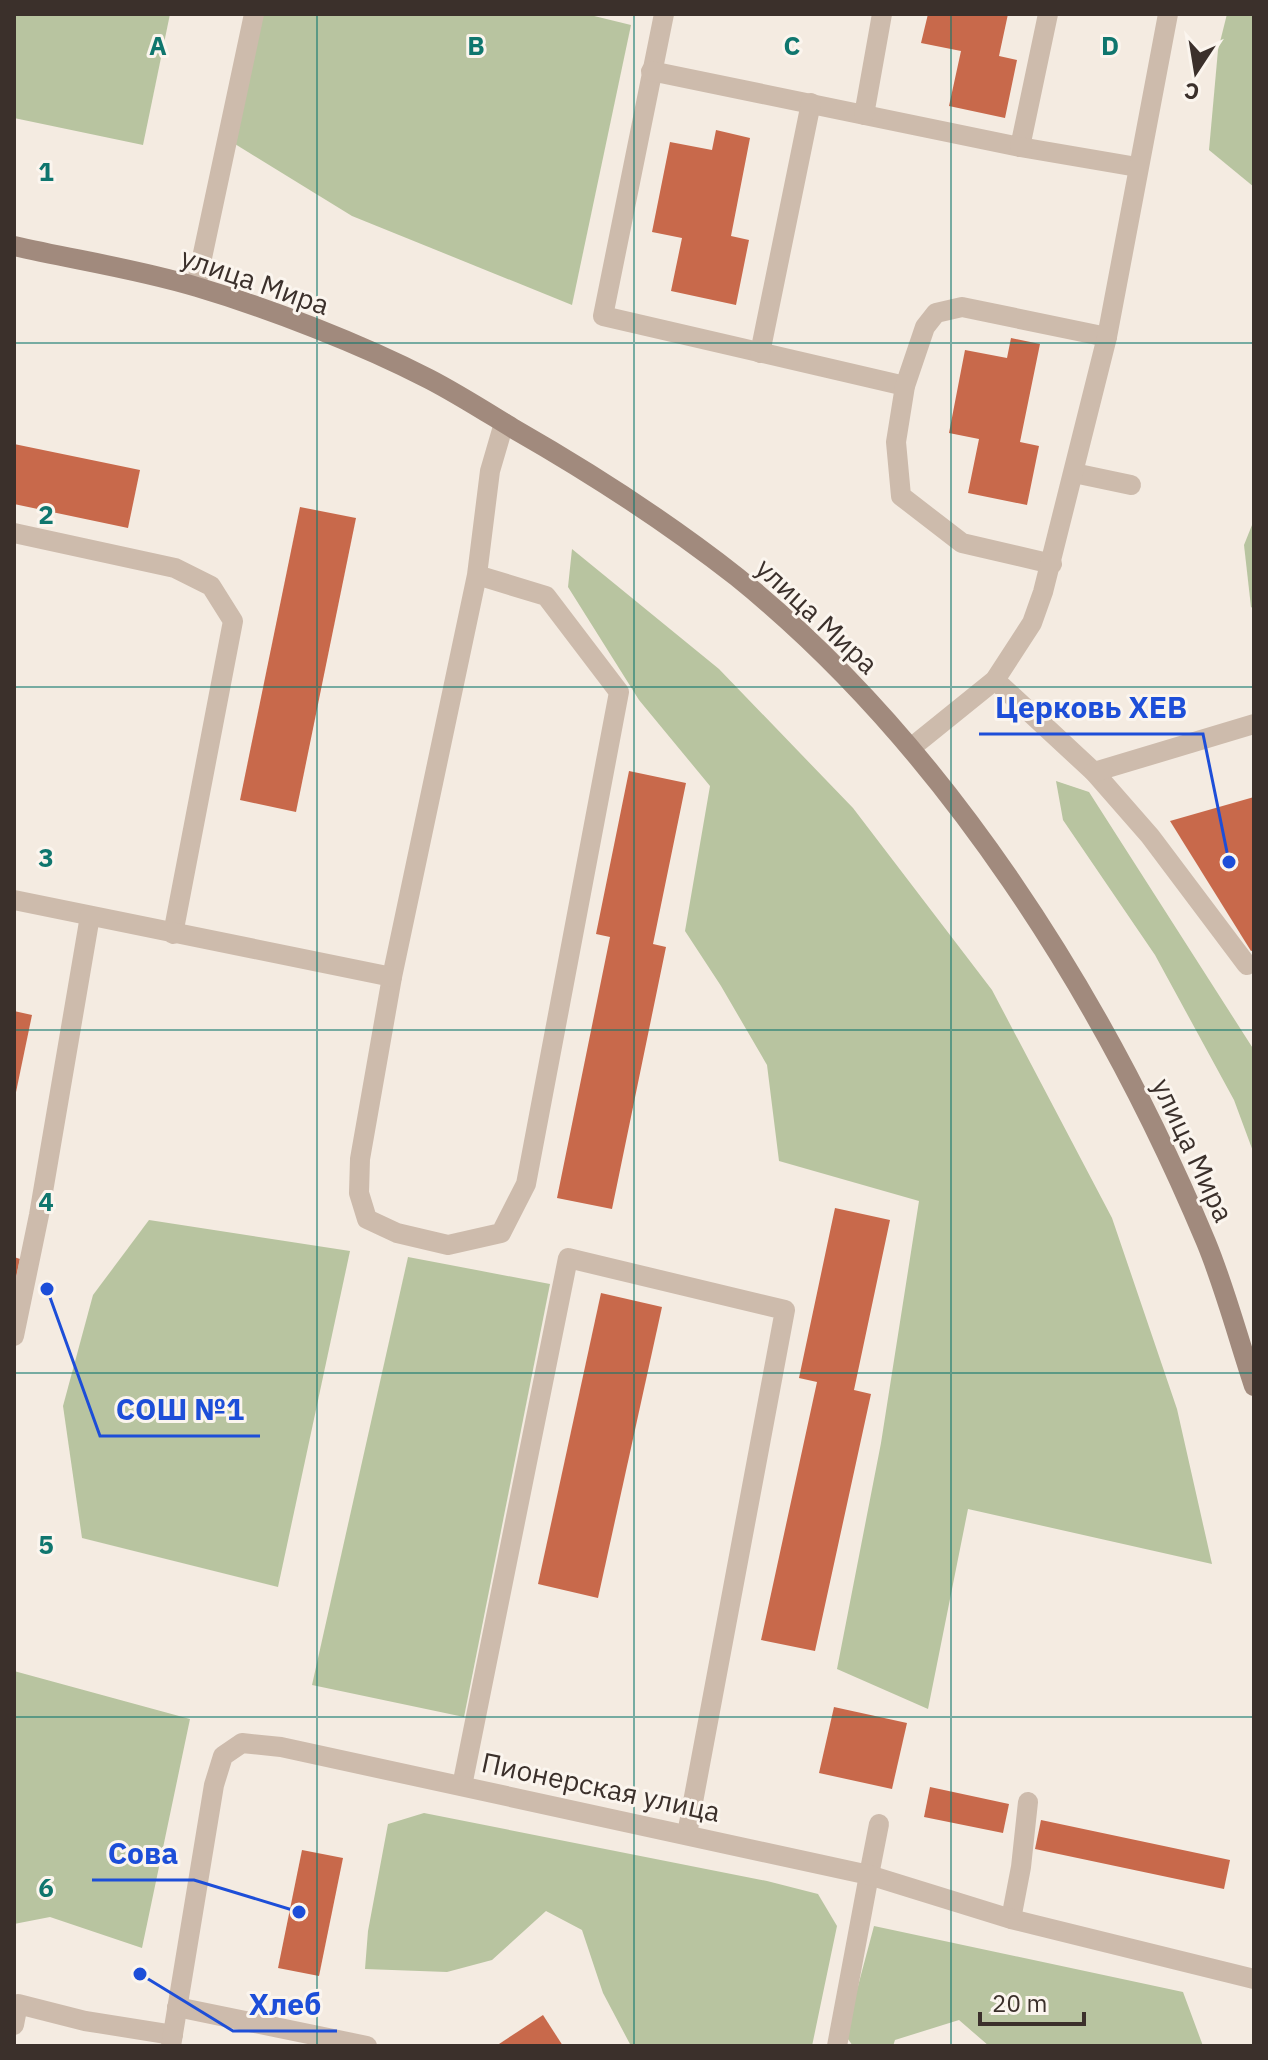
<svg xmlns="http://www.w3.org/2000/svg" width="1268" height="2060" viewBox="0 0 1268 2060" font-family="'IBM Plex Sans',sans-serif">
<style>
.green{fill:#b8c4a0}
.building{fill:#c8694b}
.lines{fill:none;stroke-linecap:round;stroke-linejoin:round}
.service{stroke:#cdbbac;stroke-width:20}
.minor{stroke:#cdbbac;stroke-width:20}
.secondary{stroke:#a18a7d;stroke-width:20}
.grid{fill:none;stroke:#0f766e;stroke-width:2;stroke-opacity:0.55}
.labels{text-anchor:middle;stroke-width:6;stroke-linejoin:round;paint-order:stroke}
.street-label{font-size:28px;fill:#3b302b;stroke:#fbf5ee}
.grid-label{font-size:26px;text-anchor:middle;font-weight:bold;fill:#0f766e;stroke:#fbf5ee;stroke-width:6;stroke-linejoin:round;paint-order:stroke}
.leader{fill:none;stroke:#1d4ed8;stroke-width:3}
.callout-dot{fill:#1d4ed8;stroke:#fbf5ee;stroke-width:3}
.callout-label{font-size:30px;text-anchor:middle;font-weight:bold;fill:#1d4ed8;stroke:#fbf5ee;stroke-width:6;stroke-linejoin:round;paint-order:stroke}
</style>
<rect width="100%" height="100%" fill="#f4ebe1"/>
<g class="green">
<path d="M 14,14 L 170,14 L 143,145 L 14,118 Z"/>
<path d="M 262,14 L 586,14 L 631,25 L 572,305 L 352,216 L 235,144 Z"/>
<path d="M 1227,14 L 1254,14 L 1254,187 L 1209,150 L 1218,50 Z"/>
<path d="M 1254,520 L 1254,609 L 1251,607 L 1244,545 Z"/>
<path d="M 572,549 L 719,669 L 853,808 L 992,990 L 1112,1218 L 1177,1409 L 1212,1564 L 968,1509 L 928,1709 L 837,1669 L 881,1443 L 919,1201 L 779,1161 L 767,1065 L 721,986 L 685,931 L 710,786 L 639,700 L 568,587 Z"/>
<path d="M 1056,781 L 1089,792 L 1254,1050 L 1254,1154 L 1234,1100 L 1155,955 L 1063,820 Z"/>
<path d="M 149,1220 L 350,1251 L 278,1587 L 82,1538 L 63,1406 L 93,1295 Z"/>
<path d="M 408,1257 L 550,1284 L 464,1717 L 312,1685 Z"/>
<path d="M 14,1671 L 190,1719 L 142,1948 L 50,1917 L 14,1924 Z"/>
<path d="M 424,1813 L 767,1881 L 818,1894 L 837,1926 L 812,2046 L 631,2046 L 603,1993 L 582,1930 L 546,1911 L 492,1960 L 447,1972 L 365,1969 L 368,1931 L 388,1824 Z"/>
<path d="M 874,1926 L 1183,1992 L 1203,2046 L 989,2046 L 959,2020 L 895,2040 L 893,2046 L 853,2046 L 845,2035 Z"/>
</g>
<g class="building">
<path d="M 928,14 L 1008,14 L 999,56 L 1017,60 L 1005,118 L 949,106 L 961,51 L 921,43 Z"/>
<path d="M 716,130 L 750,138 L 731,236 L 749,240 L 736,305 L 671,291 L 682,238 L 652,232 L 670,142 L 712,150 Z"/>
<path d="M 1011,338 L 1040,344 L 1020,442 L 1039,446 L 1027,505 L 968,493 L 979,439 L 949,433 L 965,350 L 1007,358 Z"/>
<path d="M 14,444 L 140,470 L 128,528 L 14,504 Z"/>
<path d="M 300,507 L 356,518 L 296,812 L 240,800 Z"/>
<path d="M 629,771 L 686,783 L 653,944 L 666,947 L 612,1209 L 557,1198 L 610,937 L 596,934 Z"/>
<path d="M 1254,797 L 1254,950 L 1251,951 L 1170,821 Z"/>
<path d="M 14,1011 L 32,1015 L 15,1097 L 14,1097 Z"/>
<path d="M 835,1208 L 890,1220 L 854,1390 L 871,1394 L 815,1651 L 761,1640 L 817,1382 L 799,1378 Z"/>
<path d="M 14,1257 L 20,1259 L 15,1283 L 14,1283 Z"/>
<path d="M 601,1293 L 662,1307 L 598,1598 L 538,1584 Z"/>
<path d="M 834,1707 L 907,1723 L 892,1789 L 819,1773 Z"/>
<path d="M 930,1787 L 1009,1804 L 1003,1833 L 924,1817 Z"/>
<path d="M 1041,1820 L 1230,1860 L 1224,1889 L 1035,1849 Z"/>
<path d="M 302,1850 L 343,1858 L 319,1976 L 278,1968 Z"/>
<path d="M 543,2015 L 563,2046 L 496,2046 Z"/>
</g>
<g class="lines">
<g class="service">
<path d="M 664,14 L 603,316 L 905,386"/>
<path d="M 651,71 L 1020,147 L 1048,14"/>
<path d="M 864,115 L 882,14"/>
<path d="M 1020,147 L 1137,167"/>
<path d="M 196,286 L 254,14"/>
<path d="M 760,353 L 811,103"/>
<path d="M 1074,473 L 1131,485"/>
<path d="M 14,533 L 175,568 L 211,586 L 233,621 L 173,934"/>
<path d="M 1052,564 L 962,543 L 901,496 L 896,442 L 905,386 L 925,327 L 936,313 L 962,307 L 1107,337"/>
<path d="M 477,575 L 546,596 L 619,692 L 526,1184 L 501,1233 L 448,1245 L 397,1233 L 367,1219 L 359,1193 L 360,1159 L 392,977 L 477,575 L 490,471 L 504,423"/>
<path d="M 995,680 L 1094,772 L 1150,836 L 1247,965"/>
<path d="M 1094,772 L 1254,724"/>
<path d="M 14,900 L 392,977"/>
<path d="M 14,1336 L 39,1215 L 90,916"/>
<path d="M 462,1786 L 568,1258 L 785,1310 L 687,1834"/>
<path d="M 1011,1919 L 1021,1867 L 1028,1802"/>
<path d="M 177,2007 L 367,2046"/>
<path d="M 837,2046 L 869,1875"/>
</g>
<g class="minor">
<path d="M 912,747 L 995,680 L 1032,623 L 1043,592 L 1107,337 L 1168,14"/>
<path d="M 869,1875 L 879,1824"/>
<path d="M 14,2025 L 18,2004 L 85,2021 L 173,2035"/>
<path d="M 171,2046 L 214,1785 L 223,1756 L 242,1743 L 281,1747 L 869,1875 L 1011,1919 L 1254,1979"/>
</g>
<path class="secondary" d="M 14,246 C 75,260 138,269 197,287 C 271,309 361,344 429,379 C 458,394 486,412 514,429 C 591,473 667,522 737,577 C 944,744 1104,998 1206,1242 C 1225,1288 1238,1338 1254,1386"/>
</g>
<path class="grid" d="M 317,14 L 317,2046M 634,14 L 634,2046M 951,14 L 951,2046M 14,343 L 1254,343M 14,687 L 1254,687M 14,1030 L 1254,1030M 14,1373 L 1254,1373M 14,1717 L 1254,1717"/>
<g class="labels">
<g class="street-label">
<text transform="translate(255 281) rotate(19)" y="10">улица Мира</text>
<text transform="translate(817 616) rotate(43)" y="10">улица Мира</text>
<text transform="translate(1193 1150) rotate(65)" y="10">улица Мира</text>
<text transform="translate(601 1787) rotate(12)" y="10">Пионерская улица</text>
</g>
</g>
<g class="grid-label">
<text x="158" y="55">A</text>
<text x="476" y="55">B</text>
<text x="792" y="55">C</text>
<text x="1110" y="55">D</text>
<text x="46" y="181">1</text>
<text x="46" y="524">2</text>
<text x="46" y="867">3</text>
<text x="46" y="1211">4</text>
<text x="46" y="1554">5</text>
<text x="46" y="1897">6</text>
</g>
<path class="leader" d="M1229 862L1203 734H979M47 1289L100 1436H260M299 1912L194 1880H92M140 1974L233 2031H337"/>
<g class="callout-dot">
<circle cx="1229" cy="862" r="8"/>
<circle cx="47" cy="1289" r="8"/>
<circle cx="299" cy="1912" r="8"/>
<circle cx="140" cy="1974" r="8"/>
</g>
<g class="callout-label">
<text x="1091" y="718">Церковь ХЕВ</text>
<text x="180" y="1420">СОШ №1</text>
<text x="143" y="1864">Сова</text>
<text x="285" y="2015">Хлеб</text>
</g>
<rect width="1268" height="2060" fill="none" stroke="#3b302b" stroke-width="32"/>
<g transform="translate(1196 72) rotate(192)" stroke="#fbf5ee" stroke-width="6" paint-order="stroke">
<path d="M0-6L14 30L0 20L-14 30Z" fill="#3b302b"/>
<text y="-12" font-size="22" font-weight="bold" text-anchor="middle" fill="#3b302b">С</text>
</g>
<path d="M980 2012v12h104v-12" fill="none" stroke="#3b302b" stroke-width="4"/>
<text x="992" y="2012" font-size="24" fill="#3b302b" stroke="#fbf5ee" stroke-width="6" paint-order="stroke">20 m</text>
</svg>
